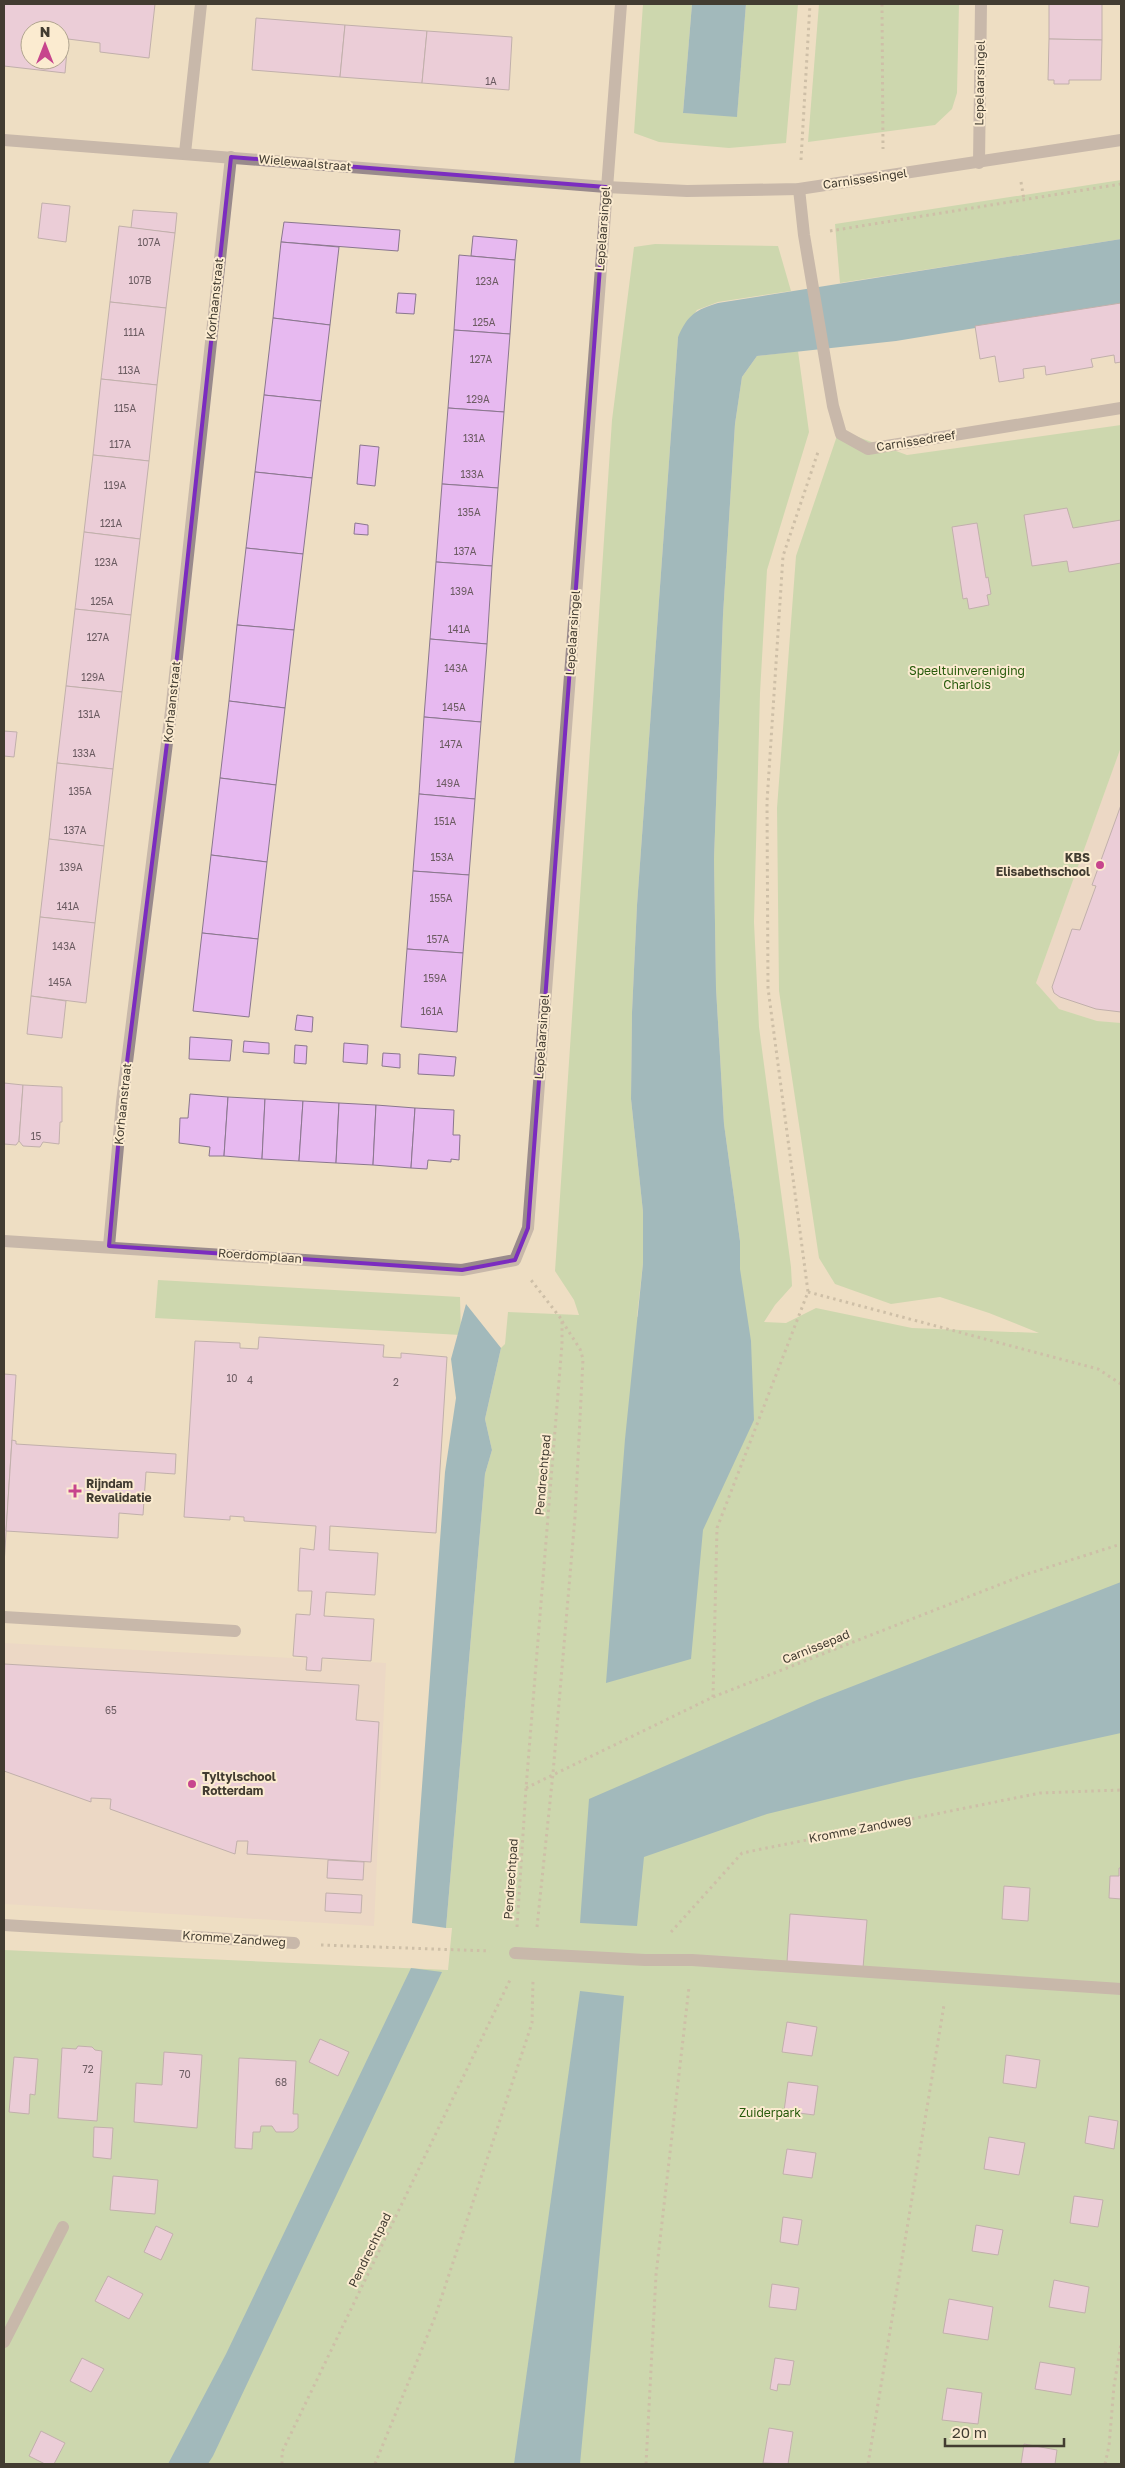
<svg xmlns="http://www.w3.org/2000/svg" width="1125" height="2468" viewBox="0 0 1125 2468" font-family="'Golos Text',sans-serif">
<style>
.education{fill:#e8d0c7}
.green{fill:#a5ce96}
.water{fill:#468db1}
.building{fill:#e7b9f0;stroke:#8a778e;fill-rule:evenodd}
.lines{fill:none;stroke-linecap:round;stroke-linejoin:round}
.path{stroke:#a69a86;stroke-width:3;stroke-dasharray:2.5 4;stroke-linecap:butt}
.minor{stroke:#998a8c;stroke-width:12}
.marked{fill:none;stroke:#7b2cbf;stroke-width:4;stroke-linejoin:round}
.poi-dot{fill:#c7458d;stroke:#fbebd0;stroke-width:2}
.labels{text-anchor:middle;stroke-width:4;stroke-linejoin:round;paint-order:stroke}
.number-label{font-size:10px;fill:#6b5b61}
.street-label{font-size:12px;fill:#423c31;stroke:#fbebd0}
.park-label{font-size:12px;fill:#275a0b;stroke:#fbebd0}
.poi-label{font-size:12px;font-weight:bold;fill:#423c31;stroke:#fbebd0;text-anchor:start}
</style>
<rect width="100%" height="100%" fill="#eedec3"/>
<g class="education">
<path d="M 1121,747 L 1121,1023 L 1097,1021 L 1059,1009 L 1036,983 Z"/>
<path d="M 4,1643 L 386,1663 L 374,1926 L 4,1904 Z"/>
</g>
<g class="green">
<path d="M 643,4 L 692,4 L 683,113 L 737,116 L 746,4 L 798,4 L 786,143 L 729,148 L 659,142 L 634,133 Z"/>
<path d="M 819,4 L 959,4 L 957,93 L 952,109 L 935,125 L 808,142 Z"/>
<path d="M 1121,180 L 1121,239 L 840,283 L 835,224 Z"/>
<path d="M 655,244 L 778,246 L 791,291 L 718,302 L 697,310 L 678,337 L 637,905 L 632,1012 L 631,1099 L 643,1212 L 643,1263 L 637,1317 L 740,1269 L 740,1241 L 724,1124 L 716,988 L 714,859 L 723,615 L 735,424 L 742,377 L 757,356 L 798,351 L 809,432 L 767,570 L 760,693 L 754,922 L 759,1027 L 791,1267 L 792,1286 L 775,1305 L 764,1322 L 786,1323 L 816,1308 L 912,1328 L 1039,1333 L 989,1313 L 940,1297 L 891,1304 L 835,1284 L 819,1258 L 779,991 L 777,808 L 796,556 L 839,430 L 907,455 L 1121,425 L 1121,747 L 1036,983 L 1059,1009 L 1097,1021 L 1121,1023 L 1121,2464 L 4,2464 L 4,1950 L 448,1970 L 452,1928 L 446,1928 L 485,1474 L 492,1450 L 485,1419 L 501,1348 L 505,1344 L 508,1312 L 579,1315 L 574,1300 L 555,1271 L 612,420 L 634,247 Z"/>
<path d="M 158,1280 L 460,1297 L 461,1335 L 155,1318 Z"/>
</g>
<g class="water">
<path d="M 692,4 L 746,4 L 737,117 L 683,113 Z"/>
<path d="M 1121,239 L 1121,304 L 896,341 L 757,356 L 742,377 L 735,424 L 723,615 L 714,859 L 716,988 L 724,1124 L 740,1241 L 740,1269 L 751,1341 L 754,1420 L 703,1530 L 691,1659 L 606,1683 L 625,1439 L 643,1263 L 643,1212 L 631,1099 L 632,1012 L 637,905 L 678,337 C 688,314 696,310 718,303 Z"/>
<path d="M 466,1304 L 501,1348 L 485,1419 L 492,1450 L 485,1474 L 446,1928 L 412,1923 L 445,1472 L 456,1398 L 451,1359 Z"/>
<path d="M 1121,1582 L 1121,1733 L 906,1780 L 767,1814 L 644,1857 L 637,1926 L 580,1923 L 589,1799 L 817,1700 Z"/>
<path d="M 411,1968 L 442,1972 L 213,2456 L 208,2464 L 168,2464 L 226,2354 Z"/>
<path d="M 580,1991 L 624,1996 L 580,2464 L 514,2464 Z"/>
</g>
<g class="building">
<path d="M 4,4 L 155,4 L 149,58 L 100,52 L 100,43 L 68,39 L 65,73 L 4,66 ZM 30,30 L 60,30 L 60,60 L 30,60 Z"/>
<path d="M 1049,4 L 1102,4 L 1102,40 L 1049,39 Z"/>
<path d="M 256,18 L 345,25 L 340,77 L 252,70 Z"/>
<path d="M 345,25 L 427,31 L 422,83 L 340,77 Z"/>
<path d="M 427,31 L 512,37 L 509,90 L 422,83 Z"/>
<path d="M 1049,39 L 1102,40 L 1101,80 L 1069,80 L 1069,84 L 1054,84 L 1054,80 L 1048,80 Z"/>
<path d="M 42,203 L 70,206 L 66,242 L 38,238 Z"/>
<path d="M 133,210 L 177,213 L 175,233 L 131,228 Z"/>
<path d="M 284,222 L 400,230 L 398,251 L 281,242 Z"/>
<path d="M 119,226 L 175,233 L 166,308 L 110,302 Z"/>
<path d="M 473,236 L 517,240 L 515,260 L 471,256 Z"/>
<path d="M 281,242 L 339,247 L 330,325 L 273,318 Z"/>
<path d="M 459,255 L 515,260 L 510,334 L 454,330 Z"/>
<path d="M 398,293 L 416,294 L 414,314 L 396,313 Z"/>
<path d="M 110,302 L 166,308 L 157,385 L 101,379 Z"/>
<path d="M 1121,303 L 1121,362 L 1115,363 L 1114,355 L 1091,359 L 1093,367 L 1046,375 L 1045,366 L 1023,369 L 1024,378 L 999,382 L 995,356 L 980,359 L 975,326 Z"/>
<path d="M 273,318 L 330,325 L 321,401 L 264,395 Z"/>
<path d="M 454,330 L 510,334 L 504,412 L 448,408 Z"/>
<path d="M 101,379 L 157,385 L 149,461 L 93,455 Z"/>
<path d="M 264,395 L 321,401 L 312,478 L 255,472 Z"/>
<path d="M 448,408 L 504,412 L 498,488 L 442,484 Z"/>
<path d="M 360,445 L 379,447 L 375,486 L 357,484 Z"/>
<path d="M 93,455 L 149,461 L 140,539 L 84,532 Z"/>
<path d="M 255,472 L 312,478 L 303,554 L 246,548 Z"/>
<path d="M 442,484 L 498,488 L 492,566 L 436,562 Z"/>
<path d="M 1067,508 L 1073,528 L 1121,520 L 1121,563 L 1069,572 L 1067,561 L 1032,566 L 1024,515 Z"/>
<path d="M 355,523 L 368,525 L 368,535 L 354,534 Z"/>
<path d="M 977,523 L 986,578 L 988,577 L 991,594 L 987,595 L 989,605 L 969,609 L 967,598 L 963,599 L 952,527 Z"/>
<path d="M 84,532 L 140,539 L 131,615 L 75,609 Z"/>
<path d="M 246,548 L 303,554 L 294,630 L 237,625 Z"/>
<path d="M 436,562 L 492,566 L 487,644 L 430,639 Z"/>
<path d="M 75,609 L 131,615 L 122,692 L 66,686 Z"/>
<path d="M 237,625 L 294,630 L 285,708 L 229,701 Z"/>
<path d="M 430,639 L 487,644 L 481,722 L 424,717 Z"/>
<path d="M 66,686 L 122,692 L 113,769 L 57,763 Z"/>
<path d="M 229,701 L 285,708 L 276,785 L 220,778 Z"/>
<path d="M 424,717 L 481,722 L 475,799 L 419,794 Z"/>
<path d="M 4,731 L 17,732 L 14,757 L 4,756 Z"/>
<path d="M 57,763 L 113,769 L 104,846 L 49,839 Z"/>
<path d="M 220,778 L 276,785 L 267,862 L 211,855 Z"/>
<path d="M 419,794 L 475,799 L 469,875 L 413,871 Z"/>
<path d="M 1121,805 L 1121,1012 L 1096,1009 L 1060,997 L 1054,993 L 1052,987 L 1072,929 L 1080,930 L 1096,886 L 1092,885 Z"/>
<path d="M 49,839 L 104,846 L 95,923 L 40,917 Z"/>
<path d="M 211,855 L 267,862 L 258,939 L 202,933 Z"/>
<path d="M 413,871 L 469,875 L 463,953 L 407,949 Z"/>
<path d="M 40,917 L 95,923 L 86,1003 L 31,996 Z"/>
<path d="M 202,933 L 258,939 L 249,1017 L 193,1011 Z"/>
<path d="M 407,949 L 463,953 L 457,1032 L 401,1027 Z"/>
<path d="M 31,996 L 66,1001 L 62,1038 L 27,1034 Z"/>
<path d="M 297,1015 L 313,1017 L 312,1032 L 295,1030 Z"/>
<path d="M 190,1037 L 232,1040 L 230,1061 L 189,1059 Z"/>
<path d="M 244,1041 L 269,1043 L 269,1054 L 243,1052 Z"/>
<path d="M 344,1043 L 368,1045 L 367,1064 L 343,1062 Z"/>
<path d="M 295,1045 L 307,1046 L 306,1064 L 294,1063 Z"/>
<path d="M 383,1053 L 400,1054 L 400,1068 L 382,1066 Z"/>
<path d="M 419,1054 L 456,1057 L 454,1076 L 418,1074 Z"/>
<path d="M 4,1083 L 23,1085 L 19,1141 L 16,1145 L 4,1144 Z"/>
<path d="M 23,1085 L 62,1087 L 62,1122 L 60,1122 L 59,1144 L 43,1142 L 40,1147 L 23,1146 L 19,1141 Z"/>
<path d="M 190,1094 L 228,1097 L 224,1156 L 209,1156 L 210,1147 L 179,1143 L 180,1118 L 188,1118 Z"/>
<path d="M 228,1097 L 265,1099 L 262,1159 L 224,1156 Z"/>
<path d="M 265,1099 L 303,1101 L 299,1161 L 262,1159 Z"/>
<path d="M 303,1101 L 339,1103 L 336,1163 L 299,1161 Z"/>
<path d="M 339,1103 L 376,1105 L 373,1165 L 336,1163 Z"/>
<path d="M 376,1105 L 415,1108 L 411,1168 L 373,1165 Z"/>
<path d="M 415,1108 L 454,1110 L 453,1135 L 460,1135 L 459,1160 L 451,1159 L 451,1162 L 428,1160 L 427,1169 L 411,1168 Z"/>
<path d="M 259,1337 L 384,1345 L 383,1357 L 401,1358 L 401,1353 L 447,1357 L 436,1533 L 330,1526 L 329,1550 L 378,1553 L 375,1595 L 326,1592 L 324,1616 L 374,1619 L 371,1661 L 322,1658 L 321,1671 L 306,1670 L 307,1657 L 293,1656 L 296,1614 L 310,1615 L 312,1591 L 298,1591 L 300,1548 L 314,1550 L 316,1526 L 244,1521 L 244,1517 L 230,1516 L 230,1520 L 184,1517 L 195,1341 L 240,1343 L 240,1348 L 258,1349 Z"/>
<path d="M 4,1374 L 16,1375 L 4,1565 Z"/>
<path d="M 12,1440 L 16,1441 L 16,1444 L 176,1454 L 175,1474 L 146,1472 L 143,1515 L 119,1513 L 118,1538 L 6,1531 Z"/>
<path d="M 4,1664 L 359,1685 L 356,1720 L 379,1722 L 371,1862 L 247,1854 L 248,1841 L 237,1841 L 235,1854 L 110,1809 L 111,1799 L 91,1798 L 91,1802 L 4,1771 Z"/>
<path d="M 328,1860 L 364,1862 L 363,1880 L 327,1878 Z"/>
<path d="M 1119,1868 L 1121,1868 L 1121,1899 L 1109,1898 L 1110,1876 L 1119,1876 Z"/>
<path d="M 1004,1886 L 1030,1888 L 1028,1921 L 1002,1919 Z"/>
<path d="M 326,1893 L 362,1895 L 361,1913 L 325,1911 Z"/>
<path d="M 790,1914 L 867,1920 L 863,1968 L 787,1962 Z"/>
<path d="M 787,2022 L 817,2027 L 812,2056 L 782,2052 Z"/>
<path d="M 320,2039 L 349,2052 L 338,2076 L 309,2062 Z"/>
<path d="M 78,2046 L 92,2047 L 95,2050 L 102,2051 L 97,2121 L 58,2118 L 62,2048 L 76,2049 Z"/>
<path d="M 164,2052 L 202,2055 L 197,2128 L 134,2122 L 136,2083 L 162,2085 Z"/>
<path d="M 1006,2055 L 1040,2060 L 1036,2088 L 1003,2083 Z"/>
<path d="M 14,2057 L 38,2059 L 35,2095 L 30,2094 L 29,2114 L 9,2112 Z"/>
<path d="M 239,2058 L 296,2061 L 293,2114 L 298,2114 L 298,2128 L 293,2132 L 276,2132 L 272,2126 L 261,2126 L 260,2132 L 253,2132 L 252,2149 L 235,2148 Z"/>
<path d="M 788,2082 L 818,2086 L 814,2115 L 784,2111 Z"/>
<path d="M 1089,2116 L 1118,2121 L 1114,2149 L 1085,2143 Z"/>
<path d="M 94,2127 L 113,2128 L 111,2159 L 93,2157 Z"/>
<path d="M 989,2137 L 1025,2143 L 1019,2175 L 984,2169 Z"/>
<path d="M 787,2149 L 816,2153 L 812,2178 L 783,2174 Z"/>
<path d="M 113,2176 L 158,2180 L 155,2214 L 110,2210 Z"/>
<path d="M 1074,2196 L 1103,2200 L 1098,2227 L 1070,2223 Z"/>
<path d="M 783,2217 L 802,2220 L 798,2245 L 780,2242 Z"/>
<path d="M 976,2225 L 1003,2230 L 998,2255 L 972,2251 Z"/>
<path d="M 156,2226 L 173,2234 L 161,2260 L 144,2252 Z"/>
<path d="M 108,2276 L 143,2294 L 129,2319 L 95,2301 Z"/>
<path d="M 1054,2280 L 1089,2287 L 1085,2313 L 1049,2307 Z"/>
<path d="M 772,2284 L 799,2288 L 796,2310 L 769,2307 Z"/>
<path d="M 949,2299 L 993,2307 L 988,2340 L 943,2333 Z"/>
<path d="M 82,2358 L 104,2369 L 91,2392 L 70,2381 Z"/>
<path d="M 775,2358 L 794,2361 L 790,2385 L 778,2384 L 777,2391 L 770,2389 Z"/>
<path d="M 1040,2362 L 1075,2368 L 1071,2395 L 1035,2389 Z"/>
<path d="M 947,2388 L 982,2393 L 978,2424 L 942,2420 Z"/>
<path d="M 769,2428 L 793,2432 L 788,2464 L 763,2463 Z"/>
<path d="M 41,2431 L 65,2443 L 54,2464 L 45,2464 L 29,2456 Z"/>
<path d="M 1024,2444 L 1057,2450 L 1055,2464 L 1021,2464 Z"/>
</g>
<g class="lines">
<g class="path">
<path d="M 882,4 L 883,149"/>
<path d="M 801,160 L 810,4"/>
<path d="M 1021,182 L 1024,200"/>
<path d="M 830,231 L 1121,184"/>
<path d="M 808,1292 L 1098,1369 L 1121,1384"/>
<path d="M 713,1697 L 717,1528 L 808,1292 L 768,988 L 767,802 L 783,556 L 819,449"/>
<path d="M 526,1788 L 713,1697 L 1024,1575 L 1121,1544"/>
<path d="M 517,1927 L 526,1788 L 562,1344 L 562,1320 L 531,1280"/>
<path d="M 537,1927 L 553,1773 L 575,1517 L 583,1359 L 580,1349 L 562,1321"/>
<path d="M 671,1932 L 742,1853 L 1040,1793 L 1121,1790"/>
<path d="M 321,1945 L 490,1951"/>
<path d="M 282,2464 L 282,2452 L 510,1980"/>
<path d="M 375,2464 L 435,2317 L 532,2023 L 533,1980"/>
<path d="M 646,2464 L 656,2275 L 689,1987"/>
<path d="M 868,2464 L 944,2005"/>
<path d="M 1105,2464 L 1109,2446 L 1114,2386 L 1121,2344"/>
</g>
<g class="minor">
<path d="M 4,140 L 606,187 L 687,191 L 799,189 L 1121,140"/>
<path d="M 185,153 L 201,4"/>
<path d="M 979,163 L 981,4"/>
<path d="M 799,189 L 804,235 L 833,406 L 841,434 L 868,449 L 1121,408"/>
<path d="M 4,1241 L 462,1270 L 515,1260 L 528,1228 L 621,4"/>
<path d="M 109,1246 L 122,1102 L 172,703 L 231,157"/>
<path d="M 4,1617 L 235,1631"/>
<path d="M 4,1925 L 294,1943"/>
<path d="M 515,1953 L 645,1960 L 692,1960 L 1121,1989"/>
<path d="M 4,2342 L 63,2227"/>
</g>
</g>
<path d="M0 0H1125V2468H0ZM 231,157 L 606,187 L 528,1228 L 515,1260 L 462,1270 L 109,1246 L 122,1102 L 172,703 Z" fill="#eedec3" fill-opacity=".55" fill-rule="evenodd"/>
<path class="marked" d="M 231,157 L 606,187 L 528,1228 L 515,1260 L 462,1270 L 109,1246 L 122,1102 L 172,703 Z"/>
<g class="poi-dot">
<circle cx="1100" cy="865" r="5"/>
<path d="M72.5 1483.5h5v5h5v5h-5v5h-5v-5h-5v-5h5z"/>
<circle cx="192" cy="1784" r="5"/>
</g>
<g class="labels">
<g class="number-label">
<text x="491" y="85">1A</text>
<text x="149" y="246">107A</text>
<text x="140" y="284">107B</text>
<text x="487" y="285">123A</text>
<text x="484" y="326">125A</text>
<text x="134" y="336">111A</text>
<text x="481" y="363">127A</text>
<text x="129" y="374">113A</text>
<text x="478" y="403">129A</text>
<text x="125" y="412">115A</text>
<text x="474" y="442">131A</text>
<text x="120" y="448">117A</text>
<text x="472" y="478">133A</text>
<text x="115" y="489">119A</text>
<text x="469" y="516">135A</text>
<text x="111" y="527">121A</text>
<text x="465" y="555">137A</text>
<text x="106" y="566">123A</text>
<text x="462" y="595">139A</text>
<text x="102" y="605">125A</text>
<text x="459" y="633">141A</text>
<text x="98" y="641">127A</text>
<text x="456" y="672">143A</text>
<text x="93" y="681">129A</text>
<text x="454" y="711">145A</text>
<text x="89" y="718">131A</text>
<text x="451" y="748">147A</text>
<text x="84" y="757">133A</text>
<text x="448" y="787">149A</text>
<text x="80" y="795">135A</text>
<text x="445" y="825">151A</text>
<text x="75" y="834">137A</text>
<text x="442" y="861">153A</text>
<text x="71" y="871">139A</text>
<text x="441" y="902">155A</text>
<text x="68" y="910">141A</text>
<text x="438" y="943">157A</text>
<text x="64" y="950">143A</text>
<text x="435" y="982">159A</text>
<text x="60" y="986">145A</text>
<text x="432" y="1015">161A</text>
<text x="36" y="1140">15</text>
<text x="232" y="1382">10</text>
<text x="250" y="1384">4</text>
<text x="396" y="1386">2</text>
<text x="111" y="1714">65</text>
<text x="88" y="2073">72</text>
<text x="185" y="2078">70</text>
<text x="281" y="2086">68</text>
</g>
<g class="street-label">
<text transform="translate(980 83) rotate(-89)" y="4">Lepelaarsingel</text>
<text transform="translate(305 163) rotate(5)" y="4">Wielewaalstraat</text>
<text transform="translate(865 179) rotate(-8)" y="4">Carnissesingel</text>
<text transform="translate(603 229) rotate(-86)" y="4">Lepelaarsingel</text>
<text transform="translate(215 299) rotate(-84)" y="4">Korhaanstraat</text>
<text transform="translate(916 441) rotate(-9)" y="4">Carnissedreef</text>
<text transform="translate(573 633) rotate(-86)" y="4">Lepelaarsingel</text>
<text transform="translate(172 702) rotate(-84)" y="4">Korhaanstraat</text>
<text transform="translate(542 1037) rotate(-86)" y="4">Lepelaarsingel</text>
<text transform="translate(123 1104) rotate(-84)" y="4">Korhaanstraat</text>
<text transform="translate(260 1256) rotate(4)" y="4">Roerdomplaan</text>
<text transform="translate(543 1475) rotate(-85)" y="4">Pendrechtpad</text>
<text transform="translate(816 1647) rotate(-22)" y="4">Carnissepad</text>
<text transform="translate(860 1829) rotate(-11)" y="4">Kromme Zandweg</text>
<text transform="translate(511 1879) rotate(-86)" y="4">Pendrechtpad</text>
<text transform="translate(234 1939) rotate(4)" y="4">Kromme Zandweg</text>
<text transform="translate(370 2250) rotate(-64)" y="4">Pendrechtpad</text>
</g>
<g class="park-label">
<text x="967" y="675">Speeltuinvereniging<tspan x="967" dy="14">Charlois</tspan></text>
<text x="770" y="2117">Zuiderpark</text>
</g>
<g class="poi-label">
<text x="1090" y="862" text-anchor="end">KBS<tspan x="1090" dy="14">Elisabethschool</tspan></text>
<text x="86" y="1488">Rijndam<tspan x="86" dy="14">Revalidatie</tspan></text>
<text x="202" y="1781">Tyltylschool<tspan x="202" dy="14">Rotterdam</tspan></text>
</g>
</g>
<rect width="1125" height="2468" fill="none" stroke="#423c31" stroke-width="10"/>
<g transform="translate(45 45)"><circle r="24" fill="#fbebd0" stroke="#b1a590"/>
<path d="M0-4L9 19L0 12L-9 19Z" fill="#c7458d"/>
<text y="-8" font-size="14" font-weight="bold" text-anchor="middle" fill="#423c31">N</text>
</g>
<path d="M945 2438v8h119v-8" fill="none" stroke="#423c31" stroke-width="2.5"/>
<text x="952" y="2438" font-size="15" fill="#423c31" stroke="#fbebd0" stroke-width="4" paint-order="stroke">20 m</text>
</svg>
